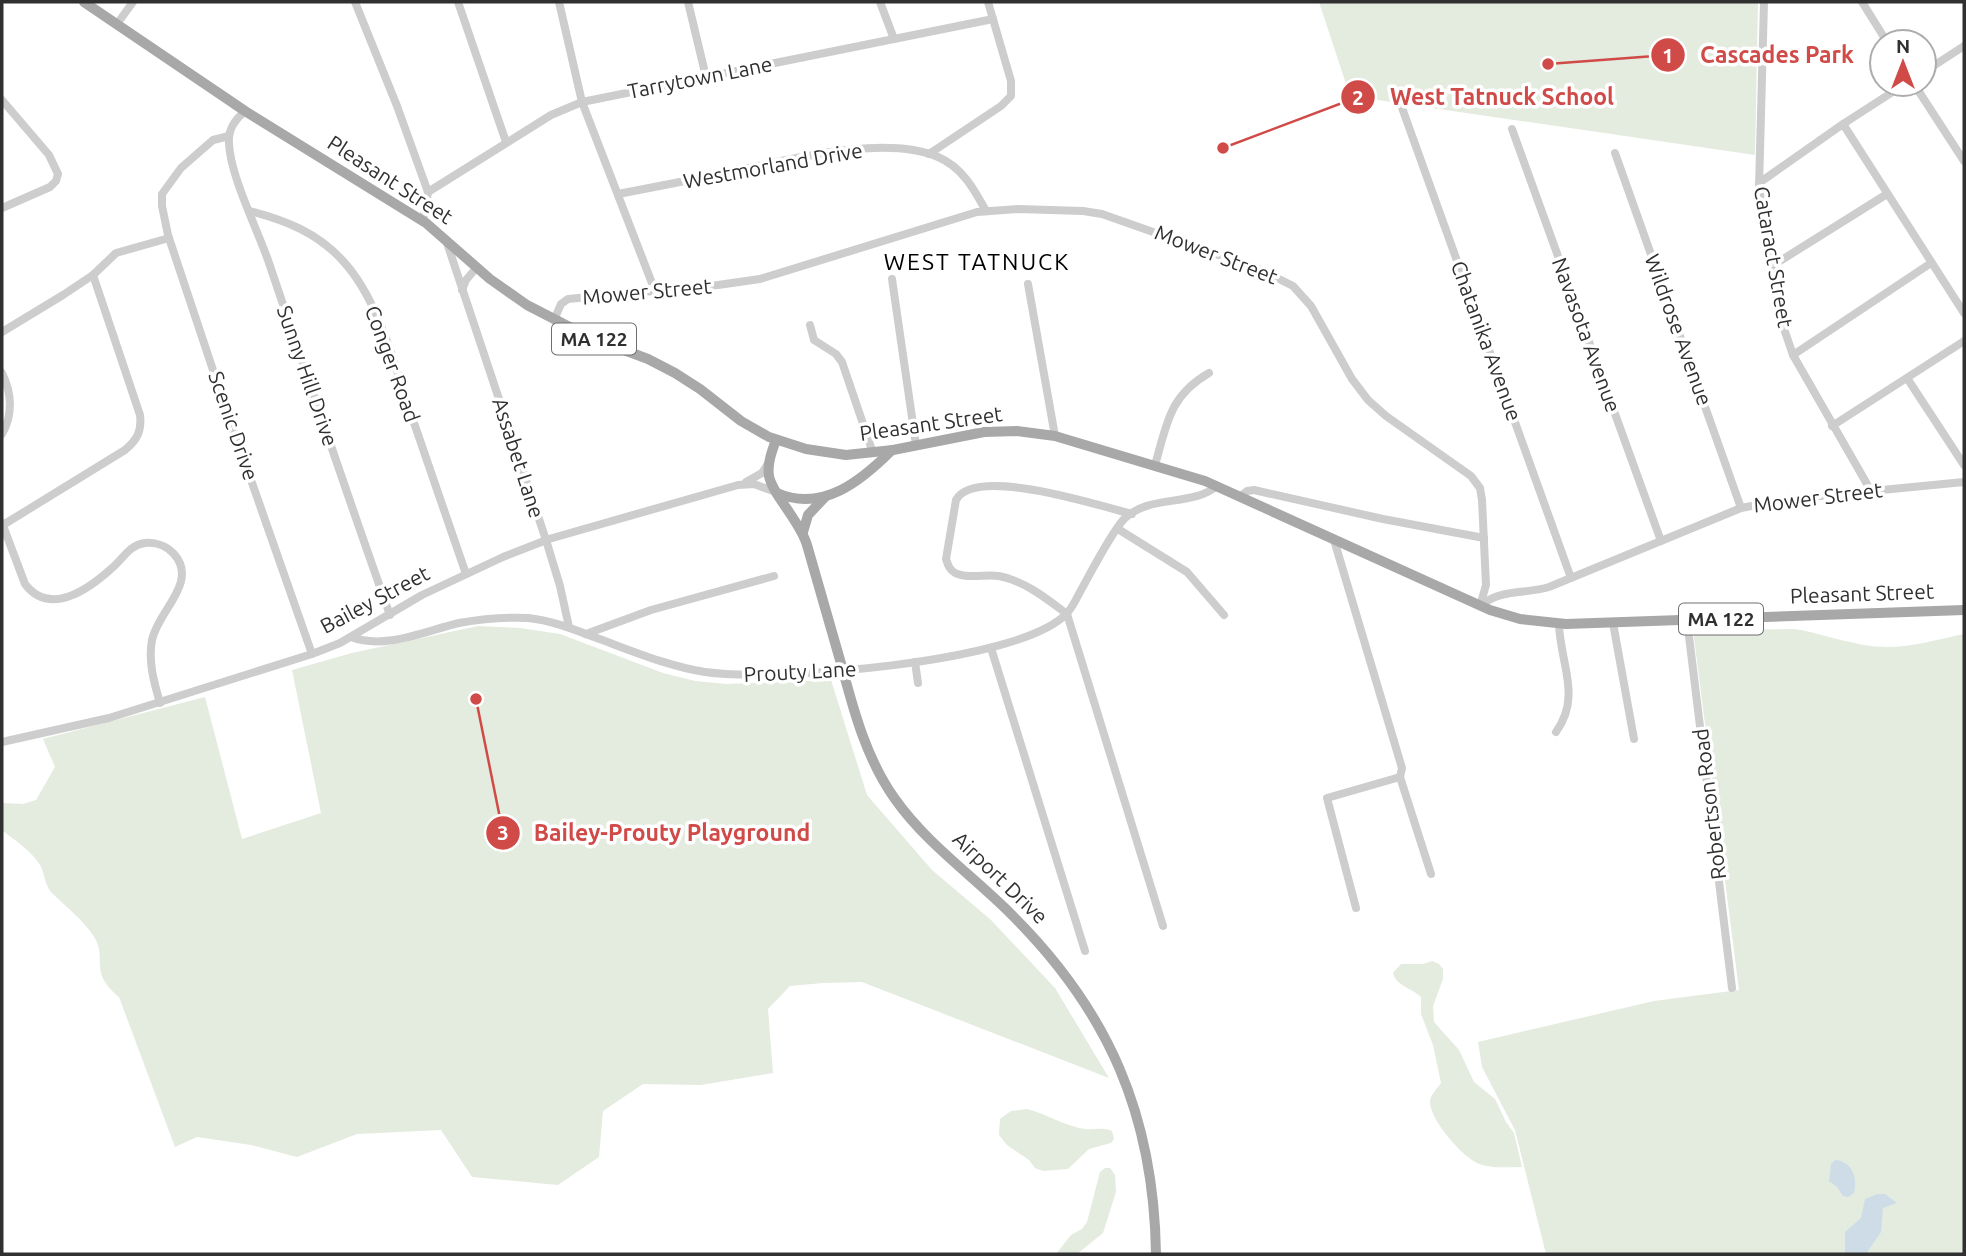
<svg xmlns="http://www.w3.org/2000/svg" width="1966" height="1256" viewBox="0 0 1966 1256" font-family="Ubuntu,sans-serif">
<style>
.green{fill:#e4ebdf}
.water{fill:#cedce8}
.lines{fill:none;stroke-linecap:round;stroke-linejoin:round}
.minor{stroke:#cdcdcd;stroke-width:8}
.major{stroke:#a8a8a8;stroke-width:10}
.labels{text-anchor:middle;stroke-width:7;stroke-linejoin:round;paint-order:stroke}
.shield{fill:#fff;stroke:#6e6e6e;stroke-width:2}
.shield-label{font-size:19px;font-weight:bold;fill:#303030}
.street-label{font-size:21px;fill:#303030;stroke:#fff}
.neighbourhood-label{font-size:23px;letter-spacing:2px;fill:#000;stroke:#fff}
.leader{fill:none;stroke:#d04a48;stroke-width:2.5}
.callout-dot{fill:#d04a48;stroke:#fff;stroke-width:2.5}
.mark-label{font-size:21px;text-anchor:middle;font-weight:bold;fill:#fff}
.callout-label{font-size:23px;text-anchor:middle;font-weight:bold;fill:#d04a48;stroke:#fff;stroke-width:7;stroke-linejoin:round;paint-order:stroke}
</style>
<rect width="100%" height="100%" fill="#fff"/>
<g class="green">
<path d="M 1319,2 L 1758,2 L 1755,155 L 1350,96 Z"/>
<path d="M 478,626 L 520,628 L 560,634 L 663,673 L 695,681 L 727,684 L 831,680 L 867,795 L 932,870 L 991,920 L 1055,988 L 1109,1078 L 862,982 L 823,983 L 790,986 L 768,1009 L 773,1073 L 701,1085 L 643,1084 L 603,1111 L 599,1157 L 558,1185 L 472,1177 L 441,1130 L 357,1134 L 297,1157 L 251,1145 L 197,1137 L 175,1147 L 119,997 C 87,970 109,959 93,935 C 81,918 65,906 51,892 C 44,884 45,871 38,862 C 29,849 14,840 2,830 L 2,803 L 23,804 L 36,800 L 55,767 L 43,739 L 205,697 L 242,839 L 321,813 L 292,670 L 352,653 Z"/>
<path d="M 1795,629 C 1826,634 1855,647 1887,647 C 1913,647 1939,639 1964,634 L 1964,1254 L 1546,1254 L 1515,1130 L 1482,1067 L 1478,1042 L 1654,1001 L 1739,990 L 1693,630 Z"/>
<path d="M 1432,961 L 1439,964 L 1443,969 L 1443,979 L 1433,1006 L 1434,1022 L 1459,1050 L 1474,1082 L 1495,1099 L 1506,1122 L 1514,1133 L 1522,1167 C 1507,1167 1491,1169 1477,1163 C 1462,1156 1430,1120 1430,1102 C 1430,1095 1437,1089 1441,1083 L 1433,1045 L 1421,1014 L 1421,997 C 1412,988 1396,986 1393,973 L 1401,964 L 1423,964 Z"/>
<path d="M 1027,1109 C 1047,1114 1064,1126 1085,1129 C 1094,1130 1103,1127 1112,1131 L 1114,1139 L 1111,1143 L 1089,1149 L 1068,1169 L 1043,1171 L 1035,1168 L 1029,1160 L 1007,1145 L 999,1135 L 1000,1119 L 1011,1111 Z"/>
<path d="M 1105,1168 L 1110,1168 L 1115,1175 L 1116,1192 L 1103,1233 L 1077,1254 L 1056,1254 L 1071,1235 L 1082,1229 L 1087,1222 L 1100,1172 Z"/>
</g>
<g class="water">
<path d="M 1835,1160 C 1852,1161 1858,1178 1854,1193 L 1848,1197 L 1843,1196 L 1837,1187 L 1829,1181 L 1831,1164 Z"/>
<path d="M 1877,1194 L 1885,1194 L 1897,1203 L 1883,1208 L 1881,1232 L 1866,1254 L 1845,1254 L 1845,1232 L 1861,1218 L 1865,1199 Z"/>
</g>
<g class="lines">
<g class="minor">
<path d="M 355,2 L 397,106 L 428,192 L 423,221"/>
<path d="M 458,2 L 506,142"/>
<path d="M 559,2 L 582,102 L 655,291"/>
<path d="M 688,2 L 706,77"/>
<path d="M 880,2 L 894,39"/>
<path d="M 1764,2 L 1759,188 L 1782,323 L 1793,355 L 1871,491"/>
<path d="M 1862,2 L 1887,42"/>
<path d="M 117,24 L 133,2"/>
<path d="M 1924,72 L 1964,46"/>
<path d="M 1914,84 L 1964,161"/>
<path d="M 2,100 L 49,155 L 58,174 L 56,181 L 50,187 L 2,208"/>
<path d="M 1401,105 L 1571,578"/>
<path d="M 245,111 C 235,120 228,129 229,143 C 230,176 258,230 269,263 C 309,381 348,498 390,615"/>
<path d="M 1843,124 L 1964,313"/>
<path d="M 1512,129 L 1661,541"/>
<path d="M 229,136 L 213,140 L 181,168 L 162,194 L 162,206 L 168,235 L 223,400 L 312,654"/>
<path d="M 1615,153 L 1741,508"/>
<path d="M 929,154 L 1001,106 L 1011,96 L 1011,81 L 988,2"/>
<path d="M 1759,183 L 1843,124 L 1905,84"/>
<path d="M 428,192 L 551,115 L 582,102 L 993,19"/>
<path d="M 618,194 C 660,186 701,178 743,169 C 797,158 886,135 938,157 C 962,167 974,189 986,211"/>
<path d="M 250,211 C 285,220 318,233 343,261 C 379,300 395,367 412,417 C 430,469 448,521 466,574"/>
<path d="M 446,240 L 546,540 L 560,586 L 569,627"/>
<path d="M 1772,266 L 1887,194"/>
<path d="M 892,279 L 916,445"/>
<path d="M 1028,284 L 1055,436"/>
<path d="M 462,290 L 466,280 L 477,267"/>
<path d="M 554,320 L 561,304 L 568,299 L 718,285 L 760,279 L 977,212 L 1018,209 L 1083,211 L 1102,214 L 1261,270 L 1293,286 L 1311,306 L 1352,379 L 1368,400 L 1386,416 L 1471,476 L 1480,488 L 1482,500 L 1486,585 L 1480,606"/>
<path d="M 810,325 L 814,340 L 836,354 L 842,362 L 873,453"/>
<path d="M 2,332 L 63,295 L 93,275 L 116,253 L 169,238"/>
<path d="M 1793,355 L 1931,263"/>
<path d="M 2,373 C 12,393 13,415 2,434"/>
<path d="M 1907,378 L 1964,465"/>
<path d="M 1832,426 L 1964,341"/>
<path d="M 1155,465 C 1167,424 1169,396 1209,373"/>
<path d="M 746,482 L 762,473 L 769,462"/>
<path d="M 1241,496 L 1247,491 L 1254,490 L 1383,519 L 1484,538"/>
<path d="M 1132,514 C 1100,506 975,465 956,500 L 946,559 C 948,565 949,569 955,573 C 967,579 986,574 999,576 C 1025,581 1047,599 1067,614 L 1163,926"/>
<path d="M 2,523 L 25,584 C 50,617 89,589 112,568 C 123,559 129,545 145,543 C 156,542 167,546 174,554 C 199,582 158,611 152,640 C 148,662 154,682 160,703"/>
<path d="M 3,525 L 125,450 C 137,440 142,431 140,415 L 93,275"/>
<path d="M 1118,529 L 1187,572 L 1224,615"/>
<path d="M 1334,540 L 1402,768 L 1400,777 L 1431,874"/>
<path d="M 1483,604 C 1501,589 1527,594 1549,587 L 1741,508 L 1789,499 L 1964,482"/>
<path d="M 1687,620 L 1732,988"/>
<path d="M 1613,623 L 1634,739"/>
<path d="M 586,634 L 651,610 L 774,576"/>
<path d="M 351,637 C 385,650 425,631 459,623 C 482,619 505,617 528,618 C 550,620 573,629 594,637 C 630,650 667,666 705,672 C 773,682 1020,663 1066,614 C 1072,609 1076,599 1080,592 C 1090,574 1111,533 1124,519 C 1149,494 1192,507 1217,486"/>
<path d="M 991,648 L 1085,951"/>
<path d="M 915,662 L 918,683"/>
<path d="M 1556,732 C 1582,696 1560,663 1559,624"/>
<path d="M 2,742 L 109,718 L 312,654 L 340,643 L 422,595 L 503,557 L 549,539 L 738,485 L 754,484 L 776,492"/>
<path d="M 1356,908 L 1327,798 L 1400,777"/>
</g>
<g class="major">
<path d="M 84,2 L 245,111 L 426,223 L 490,279 L 527,305 L 589,337 L 648,359 L 675,373 L 700,389 L 741,421 L 769,437 L 806,449 L 846,455 L 893,450 L 984,432 L 1017,431 L 1055,436 L 1205,481 L 1490,610 L 1520,619 L 1566,624 L 1964,610"/>
<path d="M 776,440 C 772,451 767,464 769,476 C 772,494 800,521 807,545 C 819,586 830,626 842,667 C 854,712 867,760 895,799 C 926,843 973,876 1011,914 C 1109,1011 1154,1116 1156,1254"/>
<path d="M 777,493 C 823,513 862,480 892,450"/>
<path d="M 803,532 L 808,515 L 825,497"/>
</g>
</g>
<g class="labels">
<g class="shield">
<rect x="552" y="323.5" width="84" height="31" rx="5"/>
<rect x="1679" y="603.5" width="84" height="31" rx="5"/>
</g>
<g class="shield-label">
<text x="594" y="346">MA 122</text>
<text x="1721" y="626">MA 122</text>
</g>
<g class="street-label">
<text transform="translate(700 78) rotate(-11)" y="7">Tarrytown Lane</text>
<text transform="translate(773 166) rotate(-10)" y="7">Westmorland Drive</text>
<text transform="translate(390 180) rotate(33)" y="7">Pleasant Street</text>
<text transform="translate(1216 255) rotate(21)" y="7">Mower Street</text>
<text transform="translate(1773 257) rotate(80)" y="7">Cataract Street</text>
<text transform="translate(647 292) rotate(-5)" y="7">Mower Street</text>
<text transform="translate(1678 330) rotate(70)" y="7">Wildrose Avenue</text>
<text transform="translate(1586 335) rotate(70)" y="7">Navasota Avenue</text>
<text transform="translate(1486 341) rotate(70)" y="7">Chatanika Avenue</text>
<text transform="translate(392 364) rotate(70)" y="7">Conger Road</text>
<text transform="translate(307 376) rotate(71)" y="7">Sunny Hill Drive</text>
<text transform="translate(931 424) rotate(-8)" y="7">Pleasant Street</text>
<text transform="translate(233 426) rotate(71)" y="7">Scenic Drive</text>
<text transform="translate(518 458) rotate(72)" y="7">Assabet Lane</text>
<text transform="translate(1818 498) rotate(-7)" y="7">Mower Street</text>
<text transform="translate(1862 594) rotate(-2)" y="7">Pleasant Street</text>
<text transform="translate(375 600) rotate(-28)" y="7">Bailey Street</text>
<text transform="translate(800 672) rotate(-3)" y="7">Prouty Lane</text>
<text transform="translate(1710 804) rotate(-97)" y="7">Robertson Road</text>
<text transform="translate(1000 878) rotate(44)" y="7">Airport Drive</text>
</g>
<g class="neighbourhood-label">
<text x="977" y="270">WEST TATNUCK</text>
</g>
</g>
<path class="leader" d="M1548 64L1668 55M1223 148L1358 97M476 699L503 833"/>
<g class="callout-dot">
<circle cx="1548" cy="64" r="7"/>
<circle cx="1223" cy="148" r="7"/>
<circle cx="476" cy="699" r="7"/>
<circle cx="1668" cy="55" r="18"/>
<circle cx="1358" cy="97" r="18"/>
<circle cx="503" cy="833" r="18"/>
</g>
<g class="mark-label">
<text x="1668" y="63">1</text>
<text x="1358" y="105">2</text>
<text x="503" y="840">3</text>
</g>
<g class="callout-label">
<text x="1777" y="63">Cascades Park</text>
<text x="1502" y="105">West Tatnuck School</text>
<text x="672" y="841">Bailey-Prouty Playground</text>
</g>
<rect width="1966" height="1256" fill="none" stroke="#303030" stroke-width="7"/>
<g transform="translate(1903 63)"><circle r="33" fill="#ffffff" stroke="#acacac" stroke-width="2"/>
<path d="M0-5L12 26L0 18L-12 26Z" fill="#d04a48"/>
<text y="-10" font-size="19" font-weight="bold" text-anchor="middle" fill="#303030">N</text>
</g>
</svg>
